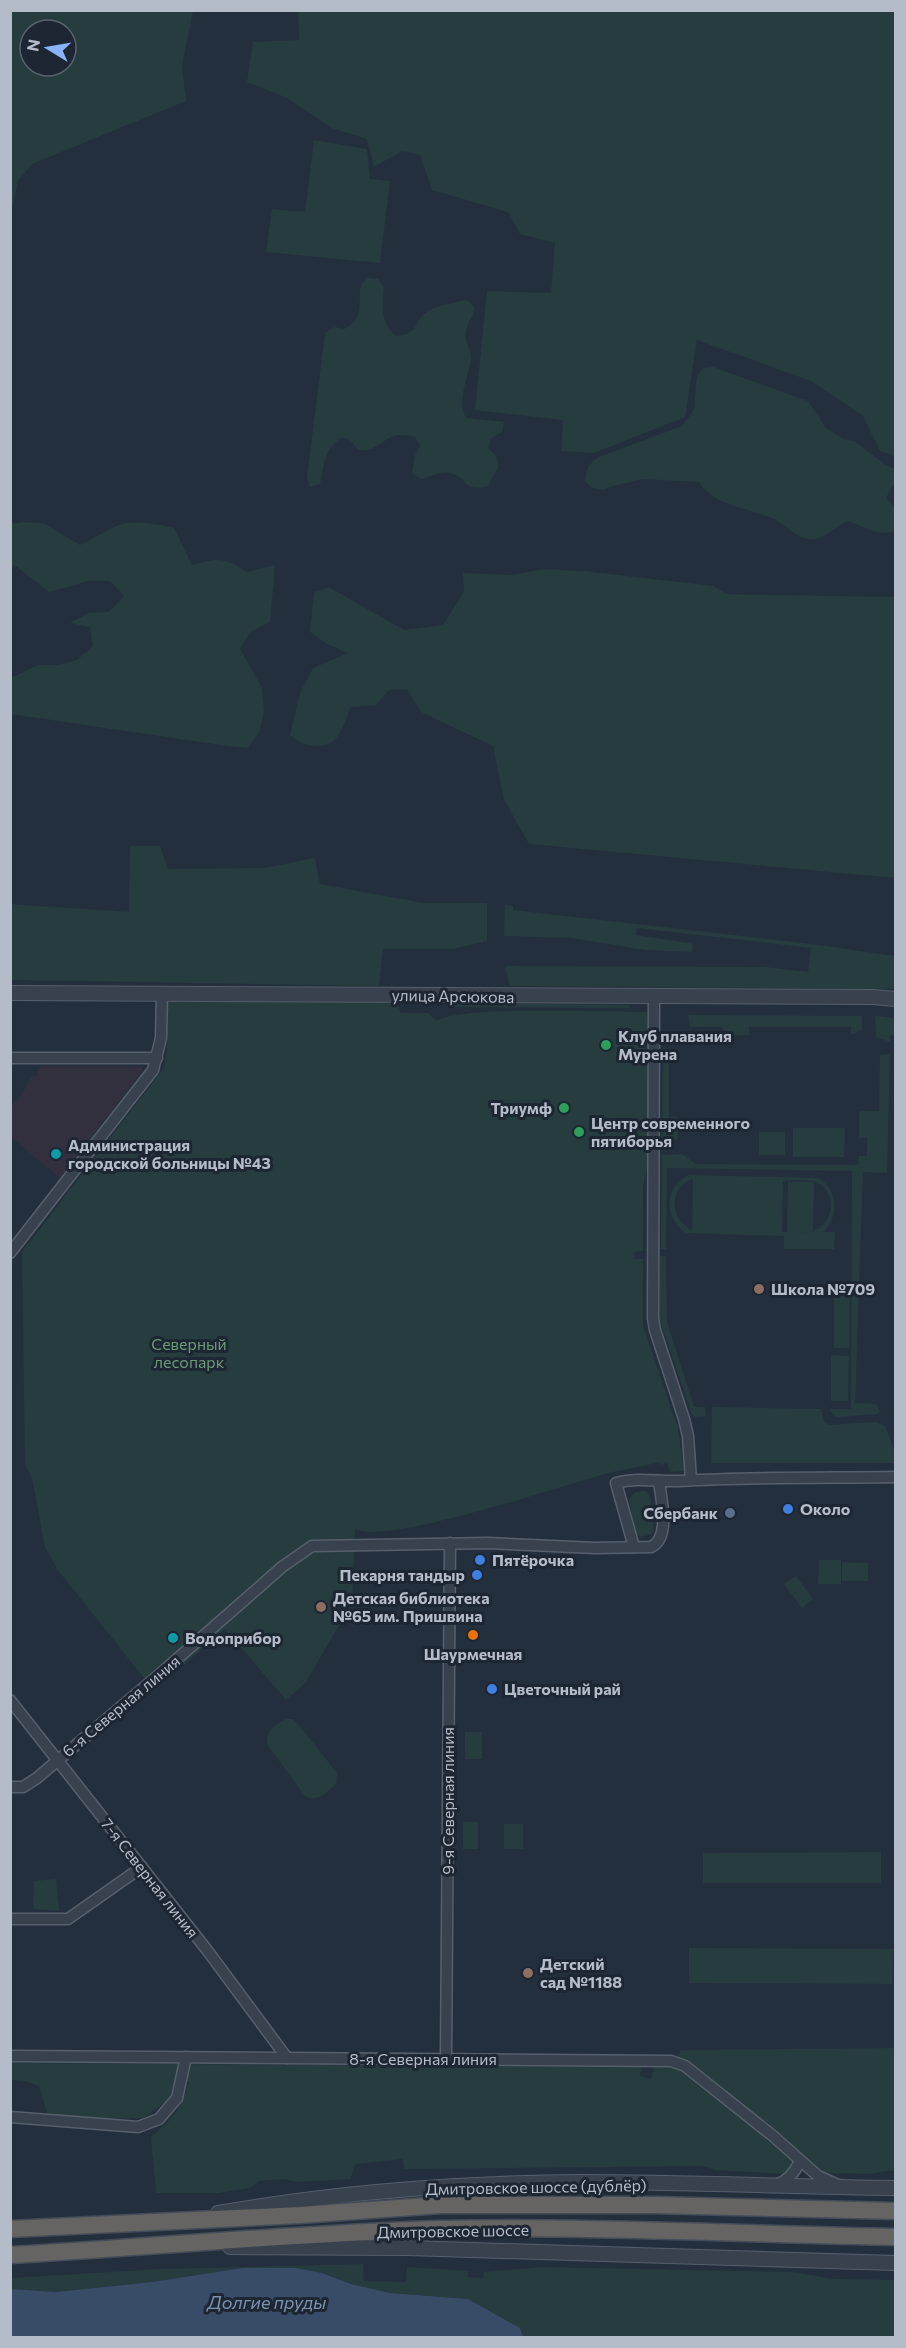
<svg xmlns="http://www.w3.org/2000/svg" width="906" height="2348" viewBox="0 0 906 2348" font-family="Commissioner,sans-serif">
<style>
.medical{fill:#32303f}
.green{fill:#263c3f;fill-rule:evenodd}
.water{fill:#394c67}
.lines{fill:none;stroke-linecap:round;stroke-linejoin:round}
.minor-casing{stroke:#565f6c;stroke-width:13}
.tertiary-casing{stroke:#565f6c;stroke-width:16}
.trunk-casing{stroke:#434c59;stroke-width:19}
.minor{stroke:#38414e;stroke-width:10}
.tertiary{stroke:#38414e;stroke-width:14}
.trunk{stroke:#656462;stroke-width:16}
.leisure-dot{fill:#2e9e5b;stroke:#1d2633;stroke-width:2}
.culture-dot{fill:#0f9aa8;stroke:#1d2633;stroke-width:2}
.education-dot{fill:#8d6e63;stroke:#1d2633;stroke-width:2}
.shop-dot{fill:#3f7fe0;stroke:#1d2633;stroke-width:2}
.service-dot{fill:#5c6f8a;stroke:#1d2633;stroke-width:2}
.food-dot{fill:#e8710a;stroke:#1d2633;stroke-width:2}
.labels{text-anchor:middle;stroke-width:6;stroke-linejoin:round;paint-order:stroke}
.street-label{font-size:16px;fill:#b4bcc9;stroke:#1d2633}
.poi-label{font-size:16px;font-weight:bold;fill:#b4bcc9;stroke:#1d2633;text-anchor:start}
.park-label{font-size:16px;fill:#6b9a76;stroke:#1d2633}
.water-label{font-size:18px;font-style:italic;fill:#7c92b1;stroke:#1d2633}
</style>
<rect width="100%" height="100%" fill="#242f3e"/>
<path class="medical" d="M 43,1066 L 142,1067 L 142,1071 L 60,1178 L 11,1137 L 11,1106 L 21,1096 L 31,1077 L 37,1076 L 38,1069 Z"/>
<g class="green">
<path d="M 11,10 L 193,11 L 182,66 L 186,101 L 32,164 L 18,181 L 11,211 ZM 30,30 L 66,30 L 66,66 L 30,66 Z"/>
<path d="M 298,11 L 895,11 L 895,456 L 880,451 L 863,416 L 811,381 L 697,340 L 685,417 L 594,453 L 561,451 L 563,420 L 475,410 L 487,291 L 551,293 L 555,243 L 520,234 L 508,212 L 432,190 L 420,155 L 402,151 L 374,167 L 367,139 L 332,128 L 287,98 L 247,82 L 253,42 L 299,40 Z"/>
<path d="M 314,140 L 367,149 L 370,179 L 390,181 L 380,263 L 266,252 L 272,209 L 305,212 Z"/>
<path d="M 368,278 L 378,279 L 384,287 C 382,306 380,323 396,336 C 420,334 413,321 428,311 C 437,305 455,303 466,300 L 474,306 C 474,319 467,321 466,332 C 464,342 472,350 471,359 C 468,379 457,399 466,418 L 504,422 L 502,432 L 492,438 L 488,448 L 496,456 L 499,466 L 488,486 C 463,493 468,477 450,473 C 441,471 430,476 422,479 L 412,474 L 415,455 L 420,446 L 415,437 C 383,427 385,453 358,450 L 351,441 L 342,437 C 323,451 325,463 320,484 L 310,487 L 307,477 L 325,333 L 335,327 L 344,329 C 366,318 357,304 361,284 Z"/>
<path d="M 713,367 L 808,401 L 826,428 L 844,439 L 854,441 L 887,466 L 895,469 L 895,484 L 891,488 L 886,498 L 895,507 L 895,531 C 876,537 865,526 848,521 C 835,526 825,540 810,539 C 796,539 786,524 774,519 C 749,508 714,506 699,482 L 643,479 L 613,486 L 603,490 L 592,488 L 585,481 C 586,469 589,463 599,457 L 682,426 L 694,410 L 697,376 L 703,368 Z"/>
<path d="M 22,522 L 43,523 L 80,545 C 92,539 102,533 114,527 C 133,518 154,524 174,528 L 192,565 C 219,558 224,557 247,572 L 275,565 L 270,622 L 250,632 L 240,649 L 262,688 L 264,711 L 260,731 L 248,748 L 227,746 L 11,714 L 11,678 L 38,665 L 58,665 L 77,660 L 93,646 L 90,627 L 70,623 L 88,613 L 109,612 L 124,596 L 110,581 L 89,581 L 49,592 L 16,566 L 11,565 L 11,524 Z"/>
<path d="M 545,569 L 583,571 L 714,586 L 726,594 L 895,597 L 895,878 L 529,844 L 504,800 L 493,746 L 421,712 L 407,689 L 389,690 L 376,705 L 351,707 C 343,725 339,748 316,746 C 304,745 300,743 290,735 L 300,693 L 313,668 L 348,653 L 327,644 L 310,632 L 314,592 L 329,587 L 404,630 L 443,625 L 464,592 L 463,573 L 510,575 Z"/>
<path d="M 130,846 L 160,846 L 168,869 L 265,868 L 315,858 L 320,884 L 423,903 L 487,903 L 487,941 L 453,949 L 383,949 L 379,986 L 11,980 L 11,904 L 129,912 Z"/>
<path d="M 505,905 L 513,906 L 513,910 L 812,944 L 895,956 L 895,989 L 510,986 L 505,967 L 509,966 L 765,967 L 808,972 L 811,948 L 637,928 L 636,935 L 689,943 L 693,945 L 692,952 L 646,950 L 571,938 L 504,936 Z"/>
<path d="M 168,1000 L 395,1000 L 401,1013 L 428,1013 L 436,1021 C 459,1005 611,1012 648,1012 L 649,1163 L 643,1186 L 643,1251 L 635,1252 L 634,1259 L 643,1259 L 643,1326 L 678,1428 L 684,1471 L 670,1472 L 667,1463 L 661,1465 L 659,1462 C 642,1467 626,1469 609,1473 C 566,1484 386,1546 355,1529 L 352,1603 L 306,1682 L 286,1700 L 225,1629 L 174,1673 L 164,1662 L 144,1678 L 57,1569 L 45,1547 L 32,1478 L 25,1464 L 22,1252 L 164,1068 L 167,1050 Z"/>
<path d="M 475,1003 L 629,1005 L 629,1008 L 446,1007 L 452,1004 Z"/>
<path d="M 688,1015 L 862,1016 L 862,1030 L 851,1035 L 851,1027 L 749,1027 L 749,1035 L 726,1036 L 722,1027 L 690,1027 Z"/>
<path d="M 875,1016 L 895,1018 L 895,1036 L 890,1035 L 890,1042 L 876,1037 Z"/>
<path d="M 663,1048 L 678,1050 L 679,1054 L 674,1060 L 669,1061 L 669,1117 L 677,1117 L 678,1138 L 674,1141 L 662,1141 Z"/>
<path d="M 890,1054 L 887,1173 L 863,1172 L 855,1403 L 876,1404 L 880,1411 L 877,1414 L 838,1417 L 833,1415 L 830,1409 L 851,1409 L 852,1171 L 667,1168 L 666,1249 L 661,1249 L 662,1155 L 682,1154 L 696,1164 L 857,1165 L 859,1163 L 859,1156 L 867,1156 L 867,1138 L 859,1138 L 859,1111 L 879,1111 L 880,1055 Z"/>
<path d="M 793,1128 L 845,1128 L 844,1157 L 793,1157 Z"/>
<rect x="759" y="1132" width="26" height="23"/>
<path d="M 689,1175 L 819,1178 C 839,1192 839,1216 823,1232 L 835,1232 L 834,1249 L 784,1249 L 784,1236 L 686,1233 C 664,1219 663,1186 689,1175 ZM 693,1179 L 692,1230 C 669,1219 668,1187 693,1179 ZM 783,1181 C 792,1180 808,1179 816,1182 C 841,1192 834,1236 800,1232 L 813,1232 L 814,1182 L 788,1182 L 787,1232 L 782,1232 Z"/>
<path d="M 660,1256 L 666,1256 L 667,1322 L 694,1407 L 705,1407 L 706,1416 L 693,1417 L 662,1326 L 660,1319 Z"/>
<path d="M 834,1292 L 850,1292 L 849,1348 L 834,1348 Z"/>
<path d="M 831,1355 L 849,1356 L 848,1401 L 831,1401 Z"/>
<path d="M 712,1407 L 821,1409 L 824,1421 L 829,1425 L 876,1422 L 885,1426 L 895,1452 L 895,1463 L 711,1463 Z"/>
<path d="M 643,1491 L 647,1492 L 650,1497 L 654,1531 L 652,1534 L 641,1537 L 635,1531 L 629,1499 L 635,1492 Z"/>
<path d="M 819,1560 L 841,1560 L 841,1584 L 818,1584 Z"/>
<path d="M 842,1562 L 868,1563 L 868,1581 L 842,1581 Z"/>
<path d="M 796,1576 L 813,1599 L 802,1608 L 784,1584 Z"/>
<path d="M 287,1719 L 293,1719 L 298,1724 L 337,1773 L 336,1784 C 327,1792 318,1803 305,1796 L 267,1744 C 265,1732 276,1723 287,1719 Z"/>
<rect x="465" y="1732" width="17" height="27"/>
<rect x="463" y="1822" width="15" height="27"/>
<rect x="504" y="1824" width="19" height="25"/>
<path d="M 881,1852 L 881,1883 L 703,1883 L 703,1853 Z"/>
<path d="M 56,1879 L 59,1911 L 33,1909 L 34,1881 Z"/>
<path d="M 689,1948 L 893,1949 L 892,1984 L 689,1983 Z"/>
<path d="M 895,2048 L 895,2170 L 869,2174 L 824,2173 L 811,2167 L 785,2174 L 715,2170 L 704,2166 L 405,2169 L 402,2159 L 356,2164 L 350,2179 L 299,2182 L 284,2179 L 259,2181 L 250,2188 L 219,2193 L 156,2193 L 151,2137 C 173,2118 181,2110 189,2082 L 175,2082 L 169,2100 L 143,2118 L 93,2119 L 48,2116 L 39,2086 L 25,2081 L 11,2080 L 11,2063 L 641,2067 L 640,2076 L 651,2079 L 654,2067 L 674,2064 L 681,2050 Z"/>
<path d="M 363,2264 L 364,2281 L 406,2282 L 407,2267 L 468,2271 L 468,2277 L 483,2278 L 484,2272 L 541,2267 L 791,2272 L 833,2279 L 894,2280 L 895,2337 L 523,2337 L 520,2328 L 468,2299 L 390,2293 L 351,2284 L 322,2273 L 242,2268 L 152,2282 L 56,2292 L 11,2289 L 11,2278 L 160,2269 Z"/>
</g>
<path class="water" d="M 242,2268 L 296,2268 L 322,2273 L 351,2284 L 390,2293 L 468,2299 L 520,2328 L 523,2337 L 11,2337 L 11,2289 L 56,2292 L 152,2282 Z"/>
<g class="lines">
<g class="minor-casing">
<g id="minor">
<path d="M 654,996 L 653,1318 L 655,1330 L 684,1419 L 688,1436 L 691,1480"/>
<path d="M 10,1058 L 157,1058"/>
<path d="M 10,1253 L 153,1070 L 161,1038 L 162,994"/>
<path d="M 634,1547 L 616,1483 C 638,1477 658,1482 680,1481 C 752,1477 824,1478 896,1477"/>
<path d="M 10,1700 L 207,1950 L 287,2058"/>
<path d="M 10,1787 L 23,1787 L 37,1778 L 161,1673 L 282,1567 L 312,1546 L 488,1543 L 595,1548 L 651,1547 C 671,1538 661,1499 659,1481"/>
<path d="M 10,1919 L 68,1919 L 142,1867"/>
<path d="M 10,2056 L 671,2061 L 685,2066 L 773,2136 L 818,2176 L 838,2185"/>
<path d="M 446,2059 L 450,1543"/>
<path d="M 10,2117 L 138,2127 L 159,2119 L 177,2098 L 186,2057"/>
<path d="M 776,2185 C 788,2181 795,2172 800,2161"/>
</g>
</g>
<g class="tertiary-casing">
<g id="tertiary">
<path d="M 10,993 L 872,997 L 896,999"/>
<path d="M 218,2213 C 338,2192 460,2183 581,2182 C 686,2182 791,2187 896,2188"/>
<path d="M 230,2247 L 408,2248 L 896,2263"/>
</g>
</g>
<g class="trunk-casing">
<g id="trunk">
<path d="M 10,2229 L 300,2215 L 441,2205 L 654,2205 L 896,2211"/>
<path d="M 10,2255 C 154,2247 298,2233 441,2229 C 593,2226 744,2234 896,2237"/>
</g>
</g>
<use href="#minor" class="minor"/>
<use href="#tertiary" class="tertiary"/>
<use href="#trunk" class="trunk"/>
</g>
<g class="leisure-dot">
<circle cx="606" cy="1045" r="6"/>
<circle cx="564" cy="1108" r="6"/>
<circle cx="579" cy="1132" r="6"/>
</g>
<g class="culture-dot">
<circle cx="56" cy="1154" r="6"/>
<circle cx="173" cy="1638" r="6"/>
</g>
<g class="education-dot">
<circle cx="759" cy="1289" r="6"/>
<circle cx="321" cy="1607" r="6"/>
<circle cx="528" cy="1973" r="6"/>
</g>
<g class="shop-dot">
<circle cx="788" cy="1509" r="6"/>
<circle cx="480" cy="1560" r="6"/>
<circle cx="477" cy="1575" r="6"/>
<circle cx="492" cy="1689" r="6"/>
</g>
<circle class="service-dot" cx="730" cy="1513" r="6"/>
<circle class="food-dot" cx="473" cy="1635" r="6"/>
<g class="labels">
<g class="street-label">
<text transform="translate(453 996) rotate(1)" y="6">улица Арсюкова</text>
<text transform="translate(121 1706) rotate(-40)" y="6">6-я Северная линия</text>
<text transform="translate(448 1801) rotate(-90)" y="6">9-я Северная линия</text>
<text transform="translate(150 1878) rotate(52)" y="6">7-я Северная линия</text>
<text x="423" y="2065">8-я Северная линия</text>
<text transform="translate(536 2187) rotate(-1)" y="6">Дмитровское шоссе (дублёр)</text>
<text transform="translate(453 2231) rotate(-1)" y="6">Дмитровское шоссе</text>
</g>
<g class="poi-label">
<text x="618" y="1042">Клуб плавания<tspan x="618" dy="18">Мурена</tspan></text>
<text x="552" y="1114" text-anchor="end">Триумф</text>
<text x="591" y="1129">Центр современного<tspan x="591" dy="18">пятиборья</tspan></text>
<text x="68" y="1151">Администрация<tspan x="68" dy="18">городской больницы №43</tspan></text>
<text x="771" y="1295">Школа №709</text>
<text x="800" y="1515">Около</text>
<text x="718" y="1519" text-anchor="end">Сбербанк</text>
<text x="492" y="1566">Пятёрочка</text>
<text x="465" y="1581" text-anchor="end">Пекарня тандыр</text>
<text x="333" y="1604">Детская библиотека<tspan x="333" dy="18">№65 им. Пришвина</tspan></text>
<text x="185" y="1644">Водоприбор</text>
<text x="473" y="1660" text-anchor="middle">Шаурмечная</text>
<text x="504" y="1695">Цветочный рай</text>
<text x="540" y="1970">Детский<tspan x="540" dy="18">сад №1188</tspan></text>
</g>
<g class="park-label">
<text x="189" y="1350">Северный<tspan x="189" dy="18">лесопарк</tspan></text>
</g>
<g class="water-label">
<text x="267" y="2309">Долгие пруды</text>
</g>
</g>
<rect width="906" height="2348" fill="none" stroke="#b4bcc9" stroke-width="24"/>
<g transform="translate(48 48) rotate(281)"><circle r="28" fill="#1d2633" stroke="#59626f" stroke-width="1.5"/>
<path d="M0-4.5L10 22L0 15L-10 22Z" fill="#8ab4f8"/>
<text y="-9" font-size="16" font-weight="bold" text-anchor="middle" fill="#b4bcc9">N</text>
</g>
</svg>
